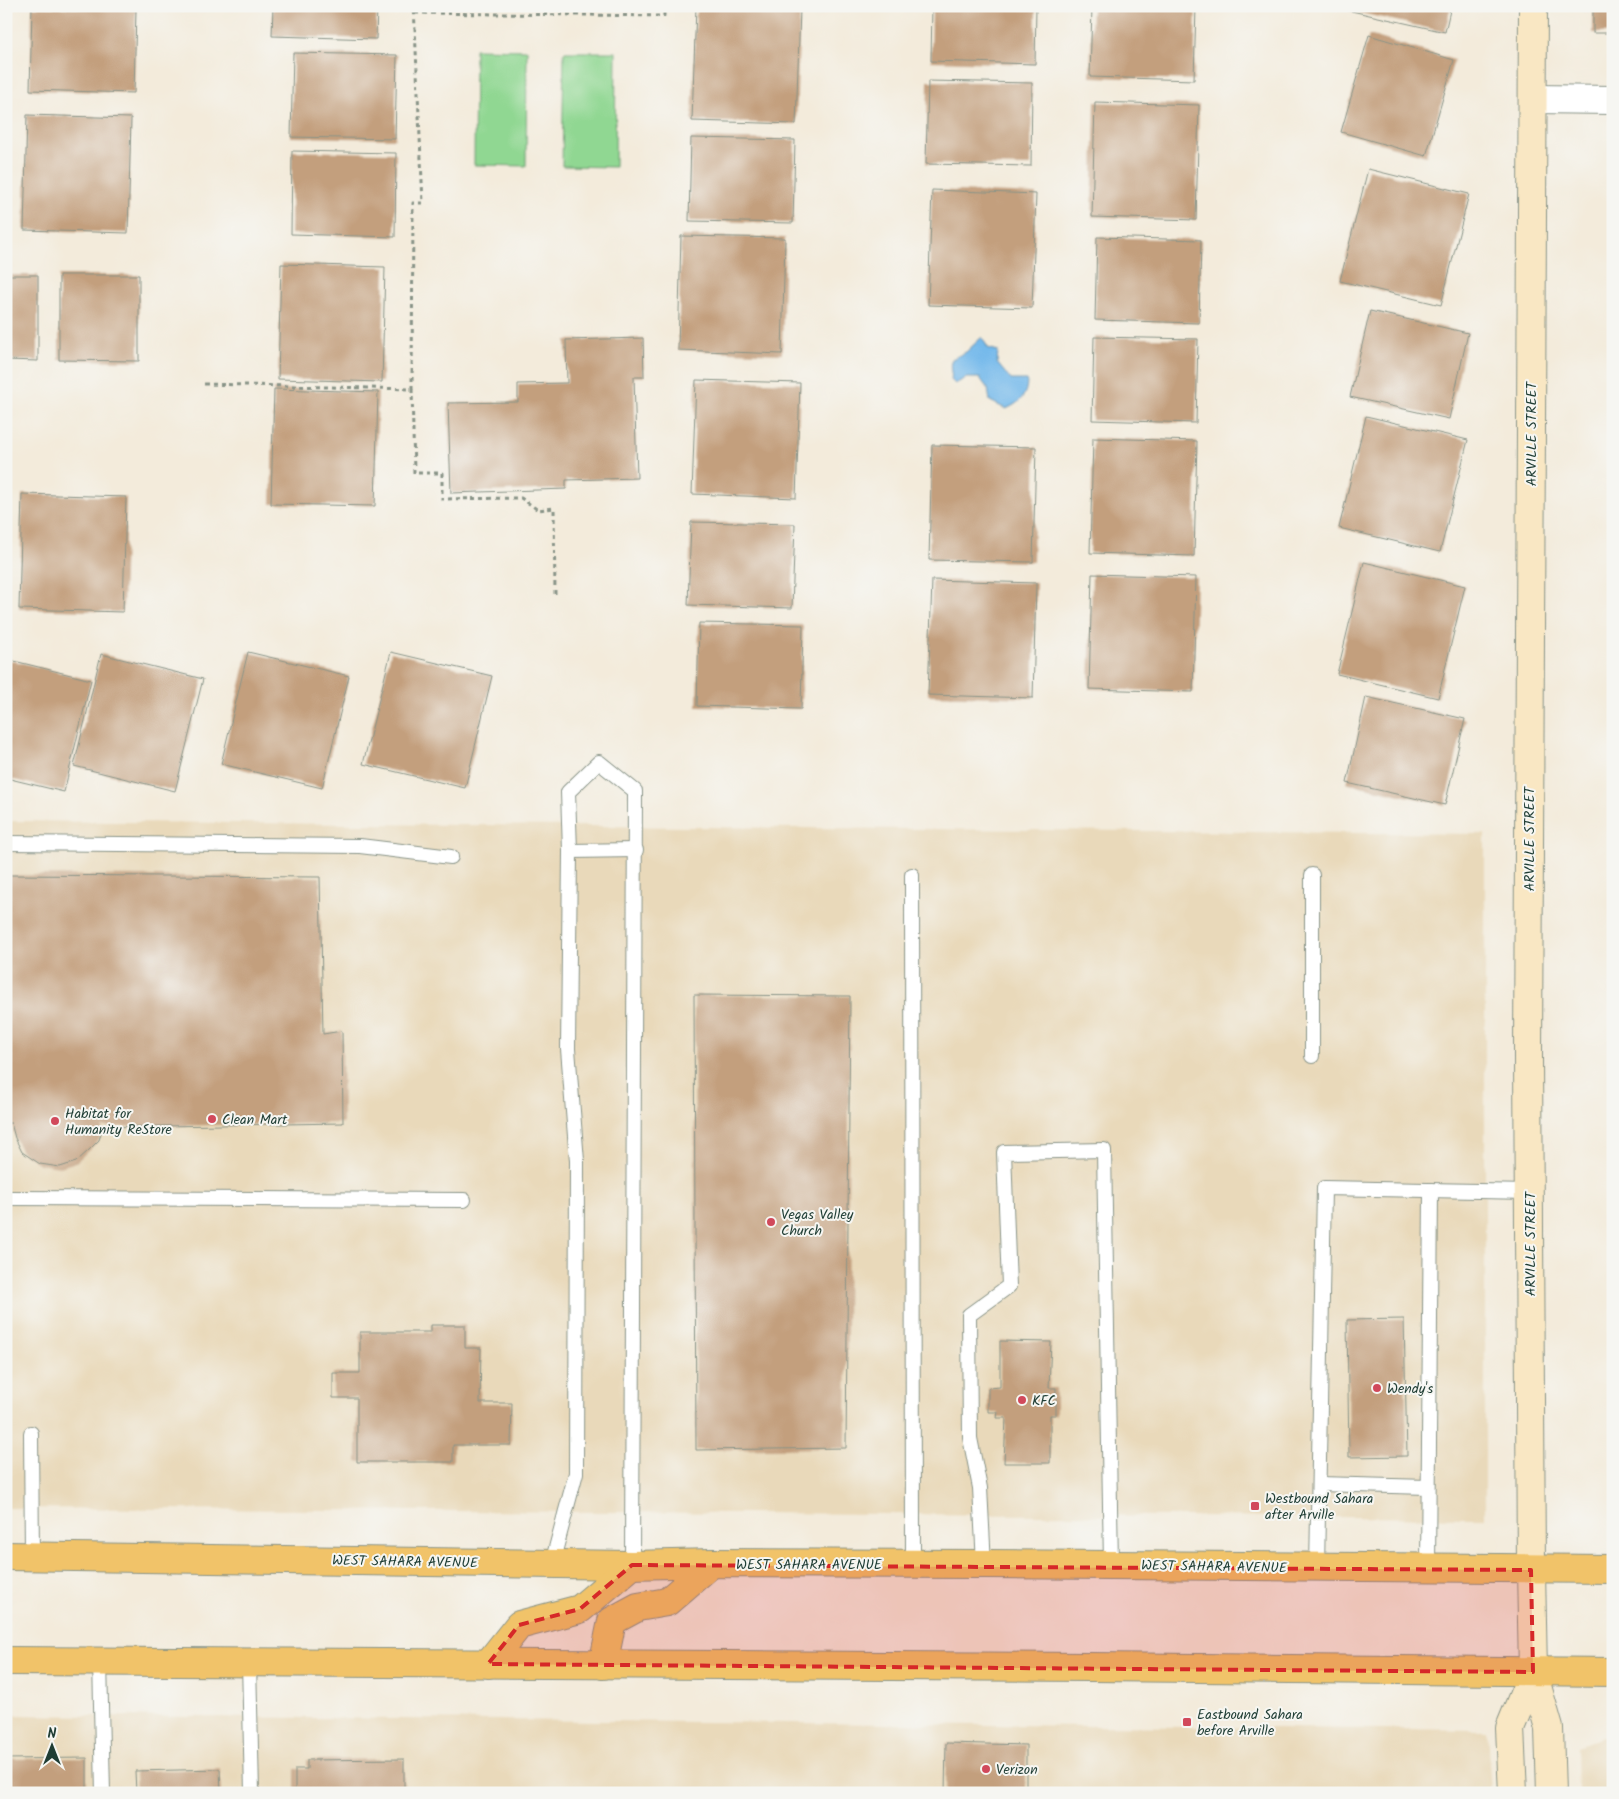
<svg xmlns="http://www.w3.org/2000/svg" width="1619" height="1799" viewBox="0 0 1619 1799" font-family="Kalam,sans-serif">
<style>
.built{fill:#e9d9ba}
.park{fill:#90d792;stroke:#588a63}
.water{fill:#74b9eb;stroke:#4a7b90}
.building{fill:#c39f7d}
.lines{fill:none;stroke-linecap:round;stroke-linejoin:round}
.lane-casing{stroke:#899488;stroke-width:16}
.street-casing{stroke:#899488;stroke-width:30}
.secondary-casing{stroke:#899488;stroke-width:30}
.primary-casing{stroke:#899488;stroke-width:30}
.path{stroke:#899488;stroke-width:3;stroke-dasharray:4 4;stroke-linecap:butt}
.lane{stroke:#fff;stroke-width:14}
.street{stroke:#fff;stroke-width:28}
.secondary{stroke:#f9e7c3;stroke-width:28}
.primary{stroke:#f1c369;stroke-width:28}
.marked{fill:#d62828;fill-opacity:0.2;stroke:#d62828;stroke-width:4;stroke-dasharray:10 6;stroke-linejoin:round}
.poi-dot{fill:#d1495b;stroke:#f6f6f2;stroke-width:2}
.labels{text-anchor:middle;stroke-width:4;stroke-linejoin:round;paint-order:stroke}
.street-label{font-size:14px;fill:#1f3d34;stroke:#f6f6f2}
.poi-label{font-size:14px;fill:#1f3d34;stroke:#f6f6f2;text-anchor:start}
</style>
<rect width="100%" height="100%" fill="#f6f6f2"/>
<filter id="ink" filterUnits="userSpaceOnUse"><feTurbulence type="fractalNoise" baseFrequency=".02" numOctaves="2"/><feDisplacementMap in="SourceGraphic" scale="10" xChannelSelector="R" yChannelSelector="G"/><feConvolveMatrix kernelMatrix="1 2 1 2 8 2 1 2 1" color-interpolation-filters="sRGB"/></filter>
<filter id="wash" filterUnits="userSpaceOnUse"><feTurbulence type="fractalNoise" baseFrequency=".0096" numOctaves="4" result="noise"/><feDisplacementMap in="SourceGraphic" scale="20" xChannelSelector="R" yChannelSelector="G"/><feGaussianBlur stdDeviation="1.12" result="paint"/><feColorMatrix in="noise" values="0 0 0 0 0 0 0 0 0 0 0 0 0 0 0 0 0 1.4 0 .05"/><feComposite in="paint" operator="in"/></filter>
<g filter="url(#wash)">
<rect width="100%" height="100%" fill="#f3ebdb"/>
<g class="built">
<path d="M 6,821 L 1485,834 L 1485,1518 L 6,1508 Z"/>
<path d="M 6,1715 L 1487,1730 L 1491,1793 L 6,1793 Z"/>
<path d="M 1613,1733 L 1613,1793 L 1578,1793 L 1577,1746 Z"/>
</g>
<g class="park">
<path d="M 475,49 L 527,50 L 526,166 L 474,165 Z"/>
<path d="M 564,52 L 616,52 L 615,167 L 562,166 Z"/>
</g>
<path class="water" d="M 982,337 L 988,348 L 998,351 L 997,363 L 1011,380 L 1027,380 C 1027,396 1020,403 1006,409 L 990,401 L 988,389 L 980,378 L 966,378 L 955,384 L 951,380 C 953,373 948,367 952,359 L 966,352 Z"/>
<g id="blocks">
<g class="building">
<path d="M 273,6 L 377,6 L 376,39 L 272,36 Z"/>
<path d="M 696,6 L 800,9 L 796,124 L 692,121 Z"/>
<path d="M 932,6 L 1036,6 L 1035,64 L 931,61 Z"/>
<path d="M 1092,6 L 1196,6 L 1194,80 L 1090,77 Z"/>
<path d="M 1348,6 L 1451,6 L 1445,32 L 1347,10 Z"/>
<rect x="1593" y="6" width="20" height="27"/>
<path d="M 32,7 L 136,9 L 134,93 L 30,90 Z"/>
<path d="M 1369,35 L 1454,60 L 1426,156 L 1341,132 Z"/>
<path d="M 293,53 L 397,55 L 395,139 L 291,137 Z"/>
<path d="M 928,81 L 1032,83 L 1031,166 L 926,164 Z"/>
<path d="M 1095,102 L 1199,105 L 1196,220 L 1092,217 Z"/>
<path d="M 27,115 L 131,118 L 128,233 L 24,230 Z"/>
<path d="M 691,138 L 795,140 L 793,223 L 689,221 Z"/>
<path d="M 292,151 L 396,153 L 395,237 L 291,234 Z"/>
<path d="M 1368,169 L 1469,194 L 1441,305 L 1340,281 Z"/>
<path d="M 932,190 L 1036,194 L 1032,308 L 928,305 Z"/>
<path d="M 681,236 L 785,238 L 782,354 L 678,350 Z"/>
<path d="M 1097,237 L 1201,240 L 1199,323 L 1095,320 Z"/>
<path d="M 281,264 L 385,267 L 382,382 L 278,379 Z"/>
<path d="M 6,275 L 38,275 L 38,361 L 6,360 Z"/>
<path d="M 59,275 L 139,275 L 139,361 L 59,360 Z"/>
<path d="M 1370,311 L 1468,333 L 1449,419 L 1350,397 Z"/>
<path d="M 1094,337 L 1198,339 L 1196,423 L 1092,420 Z"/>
<path d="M 643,338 L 644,377 L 634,377 L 637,478 L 566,480 L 566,489 L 451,493 L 448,403 L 518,402 L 518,384 L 567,383 L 566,340 Z"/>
<path d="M 696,380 L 800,383 L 796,498 L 692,494 Z"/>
<path d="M 274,389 L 378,392 L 375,506 L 271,504 Z"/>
<path d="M 1366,416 L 1468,440 L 1440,552 L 1339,528 Z"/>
<path d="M 1093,438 L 1197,441 L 1194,556 L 1090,553 Z"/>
<path d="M 932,445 L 1036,447 L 1033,562 L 929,560 Z"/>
<path d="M 22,494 L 126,497 L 123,612 L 19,609 Z"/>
<path d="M 691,522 L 795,524 L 792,608 L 688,605 Z"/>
<path d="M 1364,562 L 1465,586 L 1438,698 L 1337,674 Z"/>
<path d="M 1092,574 L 1196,577 L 1193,692 L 1089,689 Z"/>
<path d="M 932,580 L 1036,583 L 1033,698 L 928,695 Z"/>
<path d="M 699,623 L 803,625 L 801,709 L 697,706 Z"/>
<path d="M 248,652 L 349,676 L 322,788 L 221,764 Z"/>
<path d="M 391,652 L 492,676 L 465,788 L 363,764 Z"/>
<path d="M 101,654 L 203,679 L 175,791 L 74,766 Z"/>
<path d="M 6,659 L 91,680 L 64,792 L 6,778 Z"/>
<path d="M 1366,697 L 1465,719 L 1445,805 L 1347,783 Z"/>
<path d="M 6,875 L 320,877 L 323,1034 L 342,1031 L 343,1123 L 103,1127 L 99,1140 L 89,1150 L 76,1162 L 60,1167 L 40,1164 L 22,1152 L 15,1138 L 11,1123 L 6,1123 Z"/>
<path d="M 694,995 L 850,996 L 846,1448 L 696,1450 Z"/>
<path d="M 1404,1319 L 1407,1456 L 1349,1457 L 1347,1320 Z"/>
<path d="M 431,1325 L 465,1325 L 465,1348 L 481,1348 L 480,1403 L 512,1403 L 511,1445 L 453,1445 L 453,1462 L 357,1462 L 357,1398 L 333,1398 L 333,1373 L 360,1373 L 360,1332 L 431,1332 Z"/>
<path d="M 1000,1341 L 1051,1342 L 1049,1388 L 1056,1388 L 1056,1415 L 1050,1415 L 1050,1463 L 1004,1463 L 1006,1418 L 997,1418 L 998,1412 L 988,1412 L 988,1388 L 1000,1387 Z"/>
<path d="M 946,1743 L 1026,1745 L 1026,1793 L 945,1793 Z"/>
<path d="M 87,1758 L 87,1793 L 6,1793 L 6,1759 Z"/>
<path d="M 404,1759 L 404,1793 L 295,1793 L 295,1769 L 307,1769 L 307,1760 Z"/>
<path d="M 220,1769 L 221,1793 L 136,1793 L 135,1771 Z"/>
</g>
</g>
</g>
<g filter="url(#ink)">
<use href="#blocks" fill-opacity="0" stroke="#899488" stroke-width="1"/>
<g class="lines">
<g class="lane-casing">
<g id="lane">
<path d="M 6,843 L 360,846 L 451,857"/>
<path d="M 570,851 L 636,850"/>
<path d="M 912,875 L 913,1564"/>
<path d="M 1312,875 L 1312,1056"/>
<path d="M 6,1198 L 464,1200"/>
<path d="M 31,1433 L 32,1556"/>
<path d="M 1319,1484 L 1428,1487"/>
<path d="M 552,1563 L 576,1473 L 577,1161 L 568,1049 L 570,851 L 568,792 L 599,762 L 635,791 L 632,1565"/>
<path d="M 984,1564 L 980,1488 L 970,1438 L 969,1315 L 1009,1286 L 1004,1152 L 1104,1150 L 1111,1565"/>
<path d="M 1317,1568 L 1324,1188 L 1530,1192"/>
<path d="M 1428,1568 L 1431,1190"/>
<path d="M 100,1661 L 103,1793"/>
<path d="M 249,1662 L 252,1793"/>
</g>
</g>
<g class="street-casing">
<path id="street" d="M 1533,99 L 1613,100"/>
</g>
<g class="secondary-casing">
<g id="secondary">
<path d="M 1533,6 L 1528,1056 L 1531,1570 L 1533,1672 L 1549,1728 L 1551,1793"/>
<path d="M 1513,1793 L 1510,1728 L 1533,1672"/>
</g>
</g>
<g class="primary-casing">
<g id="primary">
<path d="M 6,1556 L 632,1565 L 712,1563 L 984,1564 L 1613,1569"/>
<path d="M 6,1661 L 1091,1667 L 1613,1672"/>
<path d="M 488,1664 L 519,1625 L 580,1609 L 632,1565"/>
<path d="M 603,1665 L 612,1621 L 638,1607 L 667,1602 L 712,1563"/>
</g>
</g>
<g class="path">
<path d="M 415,13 L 664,16 L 664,6"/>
<path d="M 204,384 L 412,389 L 413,203 L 423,203 L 414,6"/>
<path d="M 412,389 L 414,473 L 442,473 L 442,499 L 521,498 L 538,510 L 554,508 L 555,595"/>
</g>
<use href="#lane" class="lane"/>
<use href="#street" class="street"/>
<use href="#secondary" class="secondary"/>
<use href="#primary" class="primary"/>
</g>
</g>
<path class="marked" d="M 632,1565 L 1531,1570 L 1533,1672 L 488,1664 L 519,1625 L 580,1609 Z"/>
<g class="poi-dot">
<circle cx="212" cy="1119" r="5"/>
<circle cx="55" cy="1121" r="5"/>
<circle cx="771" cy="1222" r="5"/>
<circle cx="1377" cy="1388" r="5"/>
<circle cx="1022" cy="1400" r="5"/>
<rect x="1250" y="1501" width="10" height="10" rx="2.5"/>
<rect x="1182" y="1717" width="10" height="10" rx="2.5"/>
<circle cx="986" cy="1769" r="5"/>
</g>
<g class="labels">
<g class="street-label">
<text transform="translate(1531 434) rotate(-90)" y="5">ARVILLE STREET</text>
<text transform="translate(1529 839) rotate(-90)" y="5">ARVILLE STREET</text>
<text transform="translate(1530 1244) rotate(-90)" y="5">ARVILLE STREET</text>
<text transform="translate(405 1561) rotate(1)" y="5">WEST SAHARA AVENUE</text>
<text x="809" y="1569">WEST SAHARA AVENUE</text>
<text transform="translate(1214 1566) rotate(1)" y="5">WEST SAHARA AVENUE</text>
</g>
<g class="poi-label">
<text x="65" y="1118">Habitat for<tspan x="65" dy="16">Humanity ReStore</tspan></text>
<text x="222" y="1124">Clean Mart</text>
<text x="781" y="1219">Vegas Valley<tspan x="781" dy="16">Church</tspan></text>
<text x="1387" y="1393">Wendy's</text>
<text x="1032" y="1405">KFC</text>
<text x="1265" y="1503">Westbound Sahara<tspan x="1265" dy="16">after Arville</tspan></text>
<text x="1197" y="1719">Eastbound Sahara<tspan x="1197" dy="16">before Arville</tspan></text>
<text x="996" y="1774">Verizon</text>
</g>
</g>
<rect width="1619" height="1799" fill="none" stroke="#f6f6f2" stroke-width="25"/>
<g transform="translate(52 1746)" stroke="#f6f6f2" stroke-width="4" paint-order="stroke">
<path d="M0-4L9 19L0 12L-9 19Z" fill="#1f3d34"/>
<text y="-8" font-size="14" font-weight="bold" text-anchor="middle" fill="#1f3d34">N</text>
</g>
</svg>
